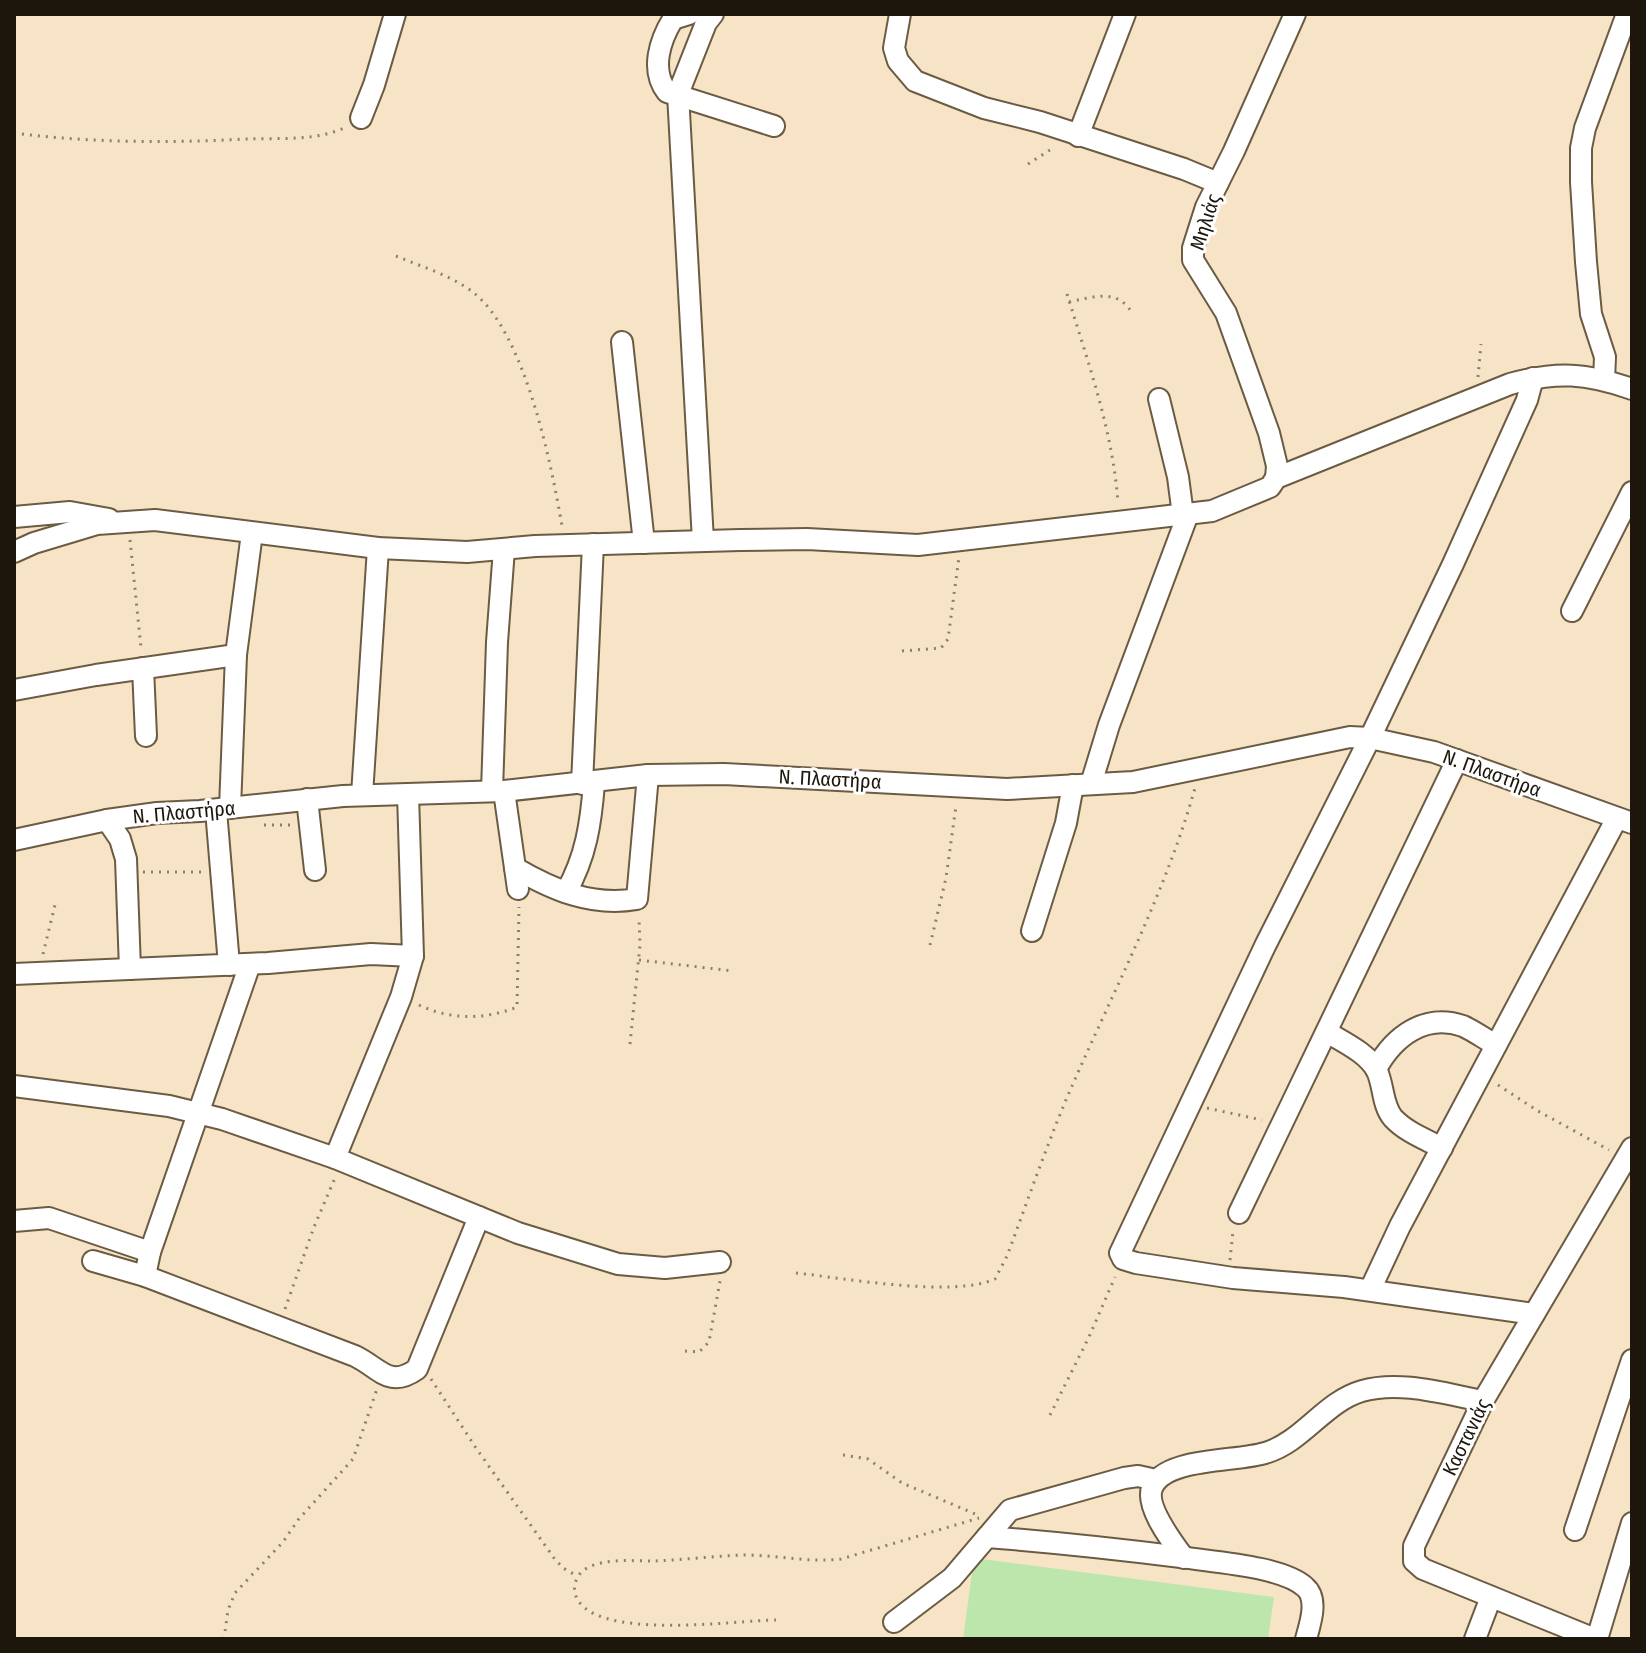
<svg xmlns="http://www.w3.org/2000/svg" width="1646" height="1653" viewBox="0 0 1646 1653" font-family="'Fira Sans Condensed',sans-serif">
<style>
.green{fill:#bde6ad}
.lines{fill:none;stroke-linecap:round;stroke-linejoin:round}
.minor-casing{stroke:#6c5b43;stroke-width:24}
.path{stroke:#8b7f6b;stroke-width:3;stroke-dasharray:2 6;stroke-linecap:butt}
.minor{stroke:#fff;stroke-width:20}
.labels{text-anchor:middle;stroke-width:6;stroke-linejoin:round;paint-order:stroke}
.street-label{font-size:20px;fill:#1c160c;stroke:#fff}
</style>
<rect width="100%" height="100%" fill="#f7e4c7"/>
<path class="green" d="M 974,1558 L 1274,1597 L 1268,1639 L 963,1639 Z"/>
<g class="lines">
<g class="minor-casing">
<g id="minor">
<path d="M 689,14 L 673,19 C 660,40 650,70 667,92 L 774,126"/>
<path d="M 900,14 L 894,48 L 898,61 L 915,81 L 984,108 L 1040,122 L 1184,169 L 1218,183"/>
<path d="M 361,118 L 374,85 L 395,14"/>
<path d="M 1078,136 L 1125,14"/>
<path d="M 622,342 L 644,543"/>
<path d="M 1533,378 L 1527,400 L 1453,564 L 1370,738 L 1265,946 L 1120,1253 L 1123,1259 L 1136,1263 L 1233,1278 L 1344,1287 L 1534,1314"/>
<path d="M 1604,380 L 1605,357 L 1591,314 L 1586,262 L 1581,182 L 1581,148 L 1585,128 L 1627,14"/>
<path d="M 1159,399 L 1178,477 L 1183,515"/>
<path d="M 1276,478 L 1277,466 L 1269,433 L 1226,313 L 1193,260 L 1193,248 L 1206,207 L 1234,151 L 1295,14"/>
<path d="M 14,517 L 70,512 L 109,519"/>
<path d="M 703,541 L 678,94 L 706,23 L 713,14"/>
<path d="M 14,552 L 34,543 L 97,524 L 155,520 L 378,548 L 467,552 L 535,546 L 740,540 L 807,539 L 918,545 L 1212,511 L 1270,487 L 1276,478 L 1510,384 C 1557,371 1586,373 1632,389"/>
<path d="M 1572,611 L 1632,492"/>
<path d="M 143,668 L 146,736"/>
<path d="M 14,690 L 96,675 L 236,655"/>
<path d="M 582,784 L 593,544"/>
<path d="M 1091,784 L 1109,725 L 1188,514"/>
<path d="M 492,791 L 497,642 L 504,549"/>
<path d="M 504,791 L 518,889"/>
<path d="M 362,795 L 378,548"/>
<path d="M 307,799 L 315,870"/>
<path d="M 230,808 L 236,655 L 252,533"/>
<path d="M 216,810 L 229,965"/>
<path d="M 107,820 L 120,839 L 126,859 L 130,969"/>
<path d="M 14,840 L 107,820 L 157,813 L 200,811 L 343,796 L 504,791 L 648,775 L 724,774 L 1007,789 L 1133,782 L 1350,737 L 1370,738 L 1434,752 L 1632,823"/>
<path d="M 515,868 C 553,890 592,907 637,899 L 648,775"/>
<path d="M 566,892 C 586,857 591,823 594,783"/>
<path d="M 1032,931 L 1066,823 L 1073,785"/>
<path d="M 14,974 L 268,963 L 371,954 L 413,956"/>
<path d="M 1327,1032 C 1343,1042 1368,1053 1377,1071 C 1384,1086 1382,1105 1393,1118 C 1406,1132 1425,1139 1442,1148"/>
<path d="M 1376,1069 C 1394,1036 1425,1013 1463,1026 C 1474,1031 1485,1039 1496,1045"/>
<path d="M 14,1086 L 169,1106 L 222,1119 L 335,1158 L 518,1233 L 618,1264 L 665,1268 L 720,1262"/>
<path d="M 335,1158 L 401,997 L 413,956 L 408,794"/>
<path d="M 1239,1213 L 1457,760"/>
<path d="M 14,1221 L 49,1218 L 150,1252"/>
<path d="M 93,1261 L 145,1276 L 355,1356 C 380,1368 389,1389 417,1369 L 479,1217"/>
<path d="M 145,1276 L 150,1252 L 250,964"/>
<path d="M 1370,1290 L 1400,1226 L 1617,818"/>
<path d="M 1575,1530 L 1632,1360"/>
<path d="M 987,1537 C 1052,1542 1117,1549 1181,1557 C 1212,1562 1282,1566 1305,1587 C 1319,1599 1310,1624 1306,1639"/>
<path d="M 1184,1558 C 1173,1543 1145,1507 1152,1488 C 1164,1457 1237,1462 1265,1453 C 1303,1442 1324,1402 1362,1391 C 1400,1380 1445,1394 1483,1401"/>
<path d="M 894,1622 L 952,1578 L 1010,1510 L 1124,1478 L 1138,1476 L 1156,1480"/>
<path d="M 1475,1639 L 1491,1597"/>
<path d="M 1595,1639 L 1423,1569 L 1414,1561 L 1414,1546 L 1483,1401 L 1632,1148"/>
<path d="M 1597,1639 L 1632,1523"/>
</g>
</g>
<g class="path">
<path d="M 14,133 C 92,143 169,143 247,139 C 278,138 316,141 344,128"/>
<path d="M 1028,164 L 1053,148"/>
<path d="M 396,256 C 422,267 451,275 474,293 C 525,334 551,462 562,526"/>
<path d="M 1067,294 C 1088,362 1113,432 1118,503"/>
<path d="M 1069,302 C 1093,297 1118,288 1132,313"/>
<path d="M 1478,377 L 1481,344"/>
<path d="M 130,540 L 141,648"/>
<path d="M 902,651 L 941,648 L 948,639 L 959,557"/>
<path d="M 264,825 L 292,825"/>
<path d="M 143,872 L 203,872"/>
<path d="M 930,945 L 946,878 L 956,806"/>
<path d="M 43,954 L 55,905"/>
<path d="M 639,960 L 733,971"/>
<path d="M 419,1005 C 450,1020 485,1020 517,1007 L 519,907"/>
<path d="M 630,1044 L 640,945 L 639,919"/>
<path d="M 1498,1085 L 1538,1111 L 1609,1150"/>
<path d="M 1207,1108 L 1262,1120"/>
<path d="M 1230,1260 L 1233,1231"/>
<path d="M 796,1273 C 844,1278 953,1298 995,1279 L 1007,1256 C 1028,1200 1048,1141 1072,1086 C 1115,988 1166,891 1195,788"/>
<path d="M 285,1309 L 314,1227 L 335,1178"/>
<path d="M 685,1351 L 699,1352 L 709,1342 L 720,1281"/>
<path d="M 431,1379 L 476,1448 L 554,1558 L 563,1568 L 577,1576"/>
<path d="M 1050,1415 L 1089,1337 L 1115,1277"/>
<path d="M 843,1455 L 868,1459 L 902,1483 L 980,1516"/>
<path d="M 776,1620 C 737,1620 587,1643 575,1593 C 573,1583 578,1573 587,1568 C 605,1558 633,1561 653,1561 C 683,1560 714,1556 744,1555 C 777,1555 809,1563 841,1559 L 979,1518"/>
<path d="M 224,1639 L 228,1610 L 235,1593 L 283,1542 L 298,1520 L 353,1459 L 377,1389"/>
</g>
<use href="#minor" class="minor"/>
</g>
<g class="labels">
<g class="street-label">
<text transform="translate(1205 222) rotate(-72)" y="7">Μηλιάς</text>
<text transform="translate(1492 773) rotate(20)" y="7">Ν. Πλαστήρα</text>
<text transform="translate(830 779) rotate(3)" y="7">Ν. Πλαστήρα</text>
<text transform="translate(184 812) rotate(-5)" y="7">Ν. Πλαστήρα</text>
<text transform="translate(1466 1437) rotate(-64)" y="7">Καστανιάς</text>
</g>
</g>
<rect width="1646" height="1653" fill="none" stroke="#1c160c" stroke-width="32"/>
</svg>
